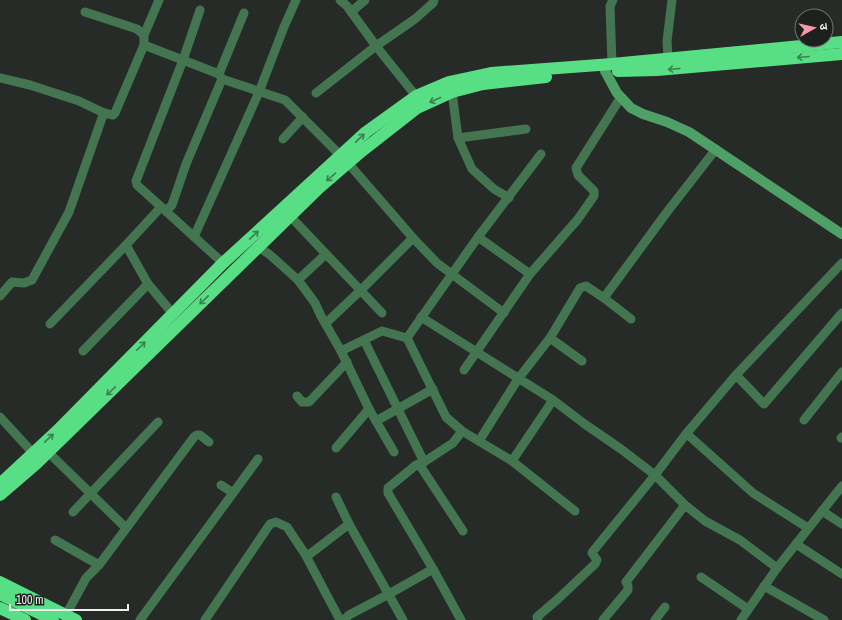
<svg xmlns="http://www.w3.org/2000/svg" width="842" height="620" font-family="'Archivo Narrow','Noto Sans Devanagari',sans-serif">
<rect width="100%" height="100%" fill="#262b27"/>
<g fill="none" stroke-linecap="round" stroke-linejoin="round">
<g stroke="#447551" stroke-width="9">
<path d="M159 0 144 35V45L219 74 222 79 285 100 348 163 413 238 437 263 504 313"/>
<path d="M340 0 347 6 376 46 416 96"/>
<path d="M200 10 183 60 136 181 137 185 223 263"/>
<path d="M85 12 137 29 144 35"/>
<path d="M351 12 365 0"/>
<path d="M668 58 667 41 672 0"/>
<path d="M612 64 610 6 613 0"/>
<path d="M219 74 244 13"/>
<path d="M0 78 30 85 79 101 104 113"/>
<path d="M452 92 458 138 472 169 494 189 509 198"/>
<path d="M316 93 376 46 415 19 433 3 434 0"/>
<path d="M458 138 526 129"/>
<path d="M283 139 303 117"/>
<path d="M166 211 172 205 186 164 222 79"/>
<path d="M290 216 382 313"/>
<path d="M194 237 259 92 284 27 296 0"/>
<path d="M478 237 530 274"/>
<path d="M126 245 148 284 173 314"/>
<path d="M258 247 269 254 298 280 315 303 321 316 341 351 369 409 394 452"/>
<path d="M298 280 326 254"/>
<path d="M0 296 12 282 24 283 32 280 69 212 103 115 104 113 113 115 115 113 144 45"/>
<path d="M604 298 631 319"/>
<path d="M421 317 553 400 586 425 621 449 655 475 685 505 705 521 740 540 777 568"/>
<path d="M326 323 361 290 413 238"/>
<path d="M50 324 126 245 161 207"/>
<path d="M407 338 446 417 462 431 512 461 575 511"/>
<path d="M550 338 582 361"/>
<path d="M364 340 424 462"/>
<path d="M83 351 148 284"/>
<path d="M341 351 382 331 407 338 478 237 541 154"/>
<path d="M464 370 530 274 578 219 594 196V191L578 175 576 168 621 97"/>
<path d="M736 375 764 404 842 313"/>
<path d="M297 396 302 402H309L347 362"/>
<path d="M0 417 33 453"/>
<path d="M804 420 842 372"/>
<path d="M376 421 433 389"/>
<path d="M687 434 753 493 808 528"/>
<path d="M841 438 842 437"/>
<path d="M479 441 518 379 550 338 580 288 586 286 604 298 606 295 667 212 716 149"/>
<path d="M336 448 369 409"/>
<path d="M48 452 126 528"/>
<path d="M512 461 553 400"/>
<path d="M419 464 463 531"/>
<path d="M221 485 233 493"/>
<path d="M822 511 842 524"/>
<path d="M73 512 158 422"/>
<path d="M349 524 403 620"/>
<path d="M55 540 99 565"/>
<path d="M796 544 842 574"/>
<path d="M305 554H310L349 524 336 497"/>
<path d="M433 569 461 620"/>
<path d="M701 577 748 609"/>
<path d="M764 586 824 620"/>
<path d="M66 615 86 578 99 565 194 437 197 435H200L209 442"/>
<path d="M140 620 258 459"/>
<path d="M205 620 270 524 276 522 287 527 305 554 340 620"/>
<path d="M344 620 349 615 389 594 433 569 388 493V488L416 465 424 462 453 443 462 431"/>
<path d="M538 620 537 617 559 598 595 564 597 560 592 553 594 550 655 475 686 434 736 375 842 263"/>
<path d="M603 620 628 590V586L626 582 685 505"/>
<path d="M655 620 665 607"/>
<path d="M741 620 777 568 842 486"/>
</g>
<path stroke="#4ea066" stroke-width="10" d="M605 71 617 93 631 108 643 114 667 122 689 132 842 234"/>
<g stroke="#58de84" stroke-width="12">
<path d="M618 71 657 70 842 54"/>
<path d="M0 484 57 431 223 263 366 132 416 96 449 82 491 73 612 64 842 42"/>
<path d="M0 495 36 464 319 188 362 151 417 108 452 92 483 84 546 77"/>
<path d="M0 582 76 620"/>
<path d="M0 594 53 620"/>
<path d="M0 608 25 620"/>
</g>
</g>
<defs><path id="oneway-shaft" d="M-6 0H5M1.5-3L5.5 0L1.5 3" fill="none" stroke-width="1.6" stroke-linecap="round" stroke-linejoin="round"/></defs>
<g stroke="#3a8051">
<use href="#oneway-shaft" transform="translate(803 57) rotate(175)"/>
<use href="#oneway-shaft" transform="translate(674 69) rotate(175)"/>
<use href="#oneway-shaft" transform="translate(435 100) rotate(156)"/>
<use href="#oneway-shaft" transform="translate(360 138) rotate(-43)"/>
<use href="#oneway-shaft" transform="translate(331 177) rotate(139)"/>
<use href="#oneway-shaft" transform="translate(254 235) rotate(-43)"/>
<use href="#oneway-shaft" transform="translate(204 300) rotate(136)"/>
<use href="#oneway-shaft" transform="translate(141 346) rotate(-45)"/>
<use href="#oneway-shaft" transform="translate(111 391) rotate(136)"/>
<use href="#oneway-shaft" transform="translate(49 438) rotate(-43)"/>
</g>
<g transform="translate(814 28) rotate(82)"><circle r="19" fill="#1d211e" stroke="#717572"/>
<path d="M0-3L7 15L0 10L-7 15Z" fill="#f49aa7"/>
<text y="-6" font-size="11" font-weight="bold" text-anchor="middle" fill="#eff2ef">उ</text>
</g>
<path d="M10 604v6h118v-6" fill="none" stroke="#eff2ef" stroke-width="2"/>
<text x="16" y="604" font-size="12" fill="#eff2ef" stroke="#1d211e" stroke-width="3" paint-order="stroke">100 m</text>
</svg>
